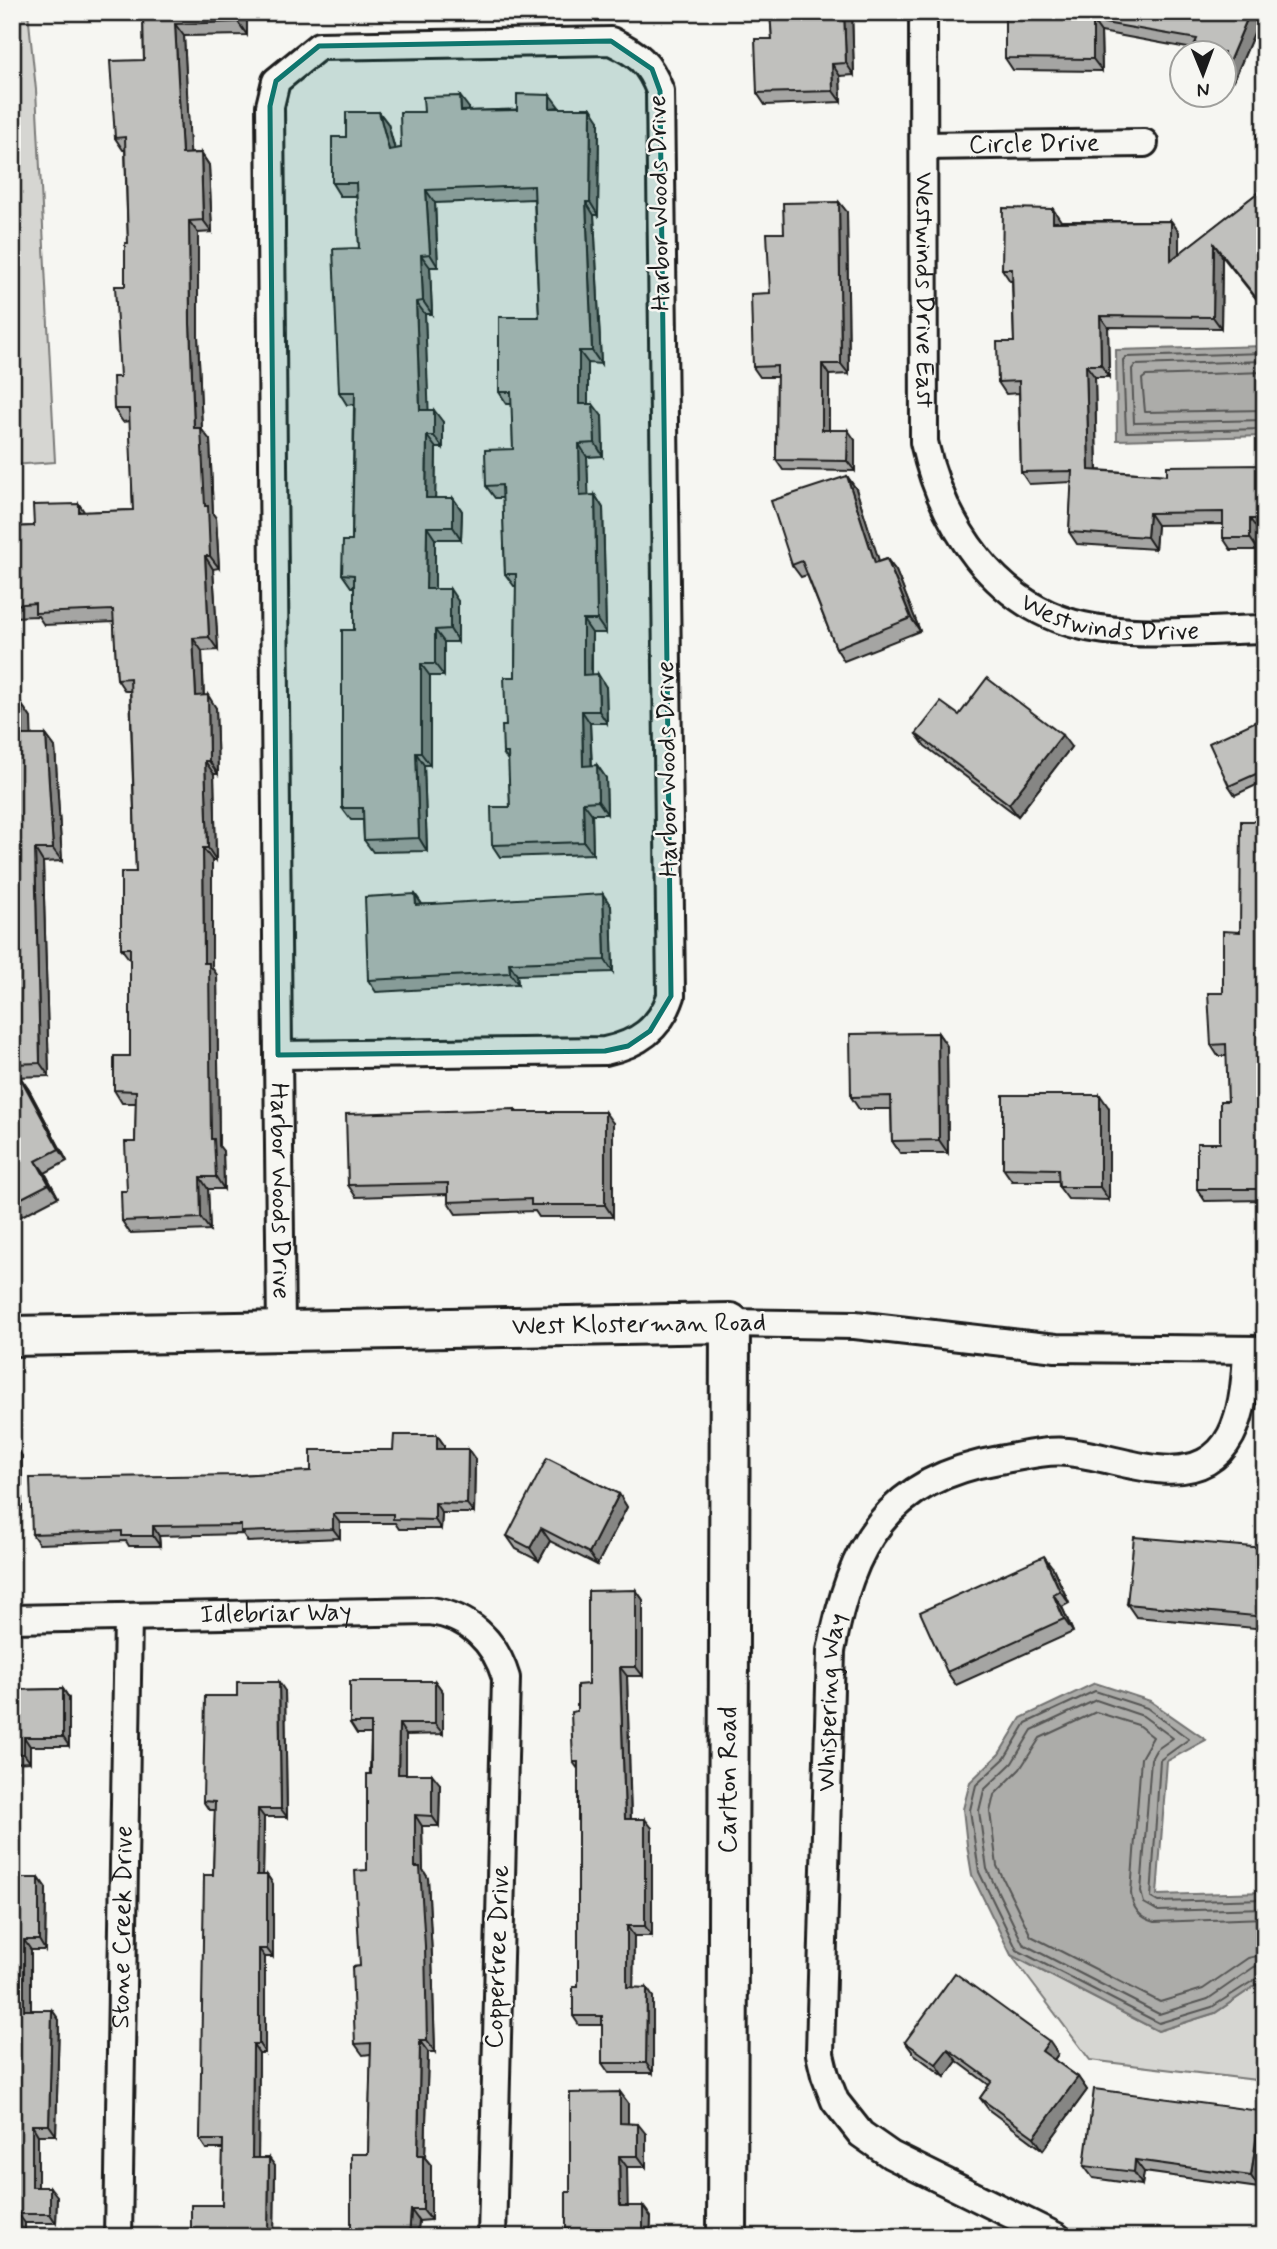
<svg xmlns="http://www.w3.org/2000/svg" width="1277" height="2249" font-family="Mynerve,sans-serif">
<rect width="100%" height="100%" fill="#f6f6f2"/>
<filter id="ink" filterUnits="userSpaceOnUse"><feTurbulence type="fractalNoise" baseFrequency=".0143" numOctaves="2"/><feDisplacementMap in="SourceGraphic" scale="14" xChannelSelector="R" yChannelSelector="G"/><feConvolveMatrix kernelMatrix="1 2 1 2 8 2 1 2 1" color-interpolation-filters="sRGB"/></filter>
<g filter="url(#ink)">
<g fill="#d6d6d2" stroke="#797977" stroke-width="2">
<path d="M12 12H28L36 90 55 462 12 465Z"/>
<path d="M1011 1955 1158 2031 1215 2013 1265 1979V2081L1090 2060Z"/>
</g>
<g fill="#acaca9" stroke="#727271" stroke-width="2">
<path d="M1265 346V436L1117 440 1116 350Z"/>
<path d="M1095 1683 1150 1701 1206 1740 1167 1761 1157 1895 1265 1892V1979L1215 2013 1158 2031 1011 1955 972 1875 967 1845 963 1809 970 1782 999 1754 1021 1718Z"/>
</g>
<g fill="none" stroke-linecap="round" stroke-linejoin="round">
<g stroke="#565654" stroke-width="2">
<path d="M1265 353 1126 357 1123 360 1126 432 1265 429"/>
<path d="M1265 361 1135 365 1132 369 1134 423 1265 420"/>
<path d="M1265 372 1146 376 1142 379 1145 412 1265 410"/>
<path d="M1265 1899 1158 1902 1151 1898 1160 1760 1189 1739 1147 1708 1095 1691 1026 1723 1005 1758 976 1785 970 1810 979 1872 1017 1950 1159 2023 1212 2007 1265 1973"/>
<path d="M1265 1908 1158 1911 1144 1903 1141 1892 1151 1759 1156 1750 1173 1738 1143 1716 1096 1700 1032 1730 1012 1763 984 1790 979 1811 987 1869 1023 1944 1159 2014 1208 1999 1254 1967 1265 1964"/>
<path d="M1265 1918 1155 1922C1140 1918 1132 1909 1131 1893L1141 1758 1153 1737 1138 1725 1096 1712 1040 1738 1020 1769 994 1795 990 1812 997 1866 1031 1936 1160 2002 1203 1989 1248 1958 1265 1954"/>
</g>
<defs>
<g id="street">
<path id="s1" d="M923 12 924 442C942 524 995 607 1083 626 1136 638 1209 630 1265 629"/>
<path d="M611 41C638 54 649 62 660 91L671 996C660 1029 638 1044 605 1051L278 1055 270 106 276 81 319 46Z"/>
<path id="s2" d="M924 146 1144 143"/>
<path id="s3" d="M278 1055 281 1330"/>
<path d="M730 1323 855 1325 1056 1348 1262 1350"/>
<path id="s4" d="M12 1619 430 1611C469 1616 495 1641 506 1678L492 2237"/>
<path id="s5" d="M118 2237 128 1617"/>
<path id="s6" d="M1057 2237 891 2155 861 2134 835 2101 825 2075 820 2054 821 2014 831 1651C851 1544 887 1479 999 1460 1022 1456 1045 1450 1068 1452 1098 1455 1127 1466 1157 1469 1236 1478 1245 1410 1247 1350"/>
</g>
<path id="secondary" d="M12 1336 730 1323 727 2237"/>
</defs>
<use href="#street" stroke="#1c1c1c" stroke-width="32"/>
<use href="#secondary" stroke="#1c1c1c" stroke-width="44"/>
<use href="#street" stroke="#f6f6f2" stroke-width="26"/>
<use href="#secondary" stroke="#f6f6f2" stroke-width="38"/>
</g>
<g fill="#a5a5a3" stroke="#1c1c1c" stroke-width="2">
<path d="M143 12H247V35L184 36 190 153H201L209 165 212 232 198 233V336L202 430 210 440 213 514 216 518 219 568 213 569 218 650 202 651 204 695 216 708 218 774H214L216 860H212V968L217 975 219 1146 223 1151 224 1189H208L210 1230 130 1233 122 1221 135 1142 136 1103H122L114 1090 130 1056V960L121 948 136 872 130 691H125L117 679 114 622 44 625 38 616 12 617V527L34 526 84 512 133 510 130 421 123 422 114 409 120 377 128 243 125 150H123L115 138 144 60Z"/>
<path d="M770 12H852L854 75 840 76 841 102 765 105 757 93 772 39Z"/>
<path d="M1005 12H1263L1234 80 1224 76V52L1193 49 1101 32 1102 71 1013 70 1005 58Z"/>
<path d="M469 108V111L559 108 599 120 598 215H594L601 364 588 363V404L602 416 603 456 587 457 588 496 595 495 603 508 606 633H592V674L606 687 607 723H590L592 766 597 765 606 778 607 814H592L593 854 500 857 492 845 510 807 509 762 503 753 506 726 515 677 516 586H514L505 574 503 498H495L486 486 513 449 512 404H507L499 392 539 317 534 199 435 203 438 267H430L432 314H425L428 410 443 422V448H436L435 498H453L462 511 461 539H435V589L458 601V642H444V676H430V765H424L427 851 373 852 364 840 363 820H351L342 808 354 630V587H351L342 574 352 541 354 404 347 405 339 392 359 248 357 196H340L332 183 346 137 379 112 388 124 395 149 401 148 424 112Z"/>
<path d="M1265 135V186L1257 174Z"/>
<path d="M1265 187V310L1222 256 1221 328 1108 327 1109 377H1095L1097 470 1167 475 1265 465V530H1258V550H1231L1223 538V524L1157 525 1155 549 1077 544 1069 532 1072 482 1029 484 1021 472 1019 393 1006 394 998 382 1014 342 1012 281H1010L1002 269 1061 221H1171L1179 232V254Z"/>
<path d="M839 202 847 212 849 374 829 375V430L855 440V471L783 470 776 460 777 377H760L753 367 784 233Z"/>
<path d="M847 476 856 489 879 562 887 559 896 571 920 631 844 661 836 648 807 575 801 577 792 565Z"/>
<path d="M22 705 31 718V735H46L55 747 62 861 43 862 49 1076 12 1077V706Z"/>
<path d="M959 715 1071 747 1018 816 925 746 916 734Z"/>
<path d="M1265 717V781L1235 795 1229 786Z"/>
<path d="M1265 821V1200L1205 1201 1197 1189 1220 1143 1228 1101 1227 1056H1218L1211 1045 1223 993 1240 932Z"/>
<path d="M415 894 422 904 611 906 613 972 517 975 518 984 376 992 368 980Z"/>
<path d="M938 1033 947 1046 948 1153H900L892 1141 891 1109H859L851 1097Z"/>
<path d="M20 1077 29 1090 67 1161 45 1173 58 1197 12 1221V1081Z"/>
<path d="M1109 1108V1200L1068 1199 1059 1187V1181H1012L1003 1168Z"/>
<path d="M515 1109 517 1112 613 1123V1217H539L535 1211 456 1214 448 1202V1194L356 1197 348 1185Z"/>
<path d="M437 1435 444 1445V1449L475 1459 474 1513H442L441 1529H399L395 1523H340V1538L248 1542 243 1534 159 1536 160 1546H129L126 1541 39 1544 32 1534 239 1475 311 1471 393 1450Z"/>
<path d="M12 1444 22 1456V1509H12Z"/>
<path d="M619 1494 627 1507 597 1565 550 1541 539 1561 516 1549 507 1536Z"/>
<path d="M1265 1548V1629L1136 1617 1127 1604Z"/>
<path d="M1053 1568 1069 1603 1062 1607 1073 1632 956 1685 947 1672Z"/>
<path d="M636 1590 643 1600V1676H627L631 1819 652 1828V1936H634L633 1988 653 1997V2073H609L602 2063V2025H579L573 2016 578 1987V1769L573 1762 577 1711 588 1684Z"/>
<path d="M435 1681 443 1692V1734L406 1735V1774L440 1784 439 1826H422L423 1870 428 1878 432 1956 435 2052H428L425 2158 431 2165V2220L419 2221 417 2237H355L351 2231 368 2154 371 2054 363 2055 355 2044 367 1870 371 1734H357L350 1723Z"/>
<path d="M63 1689 69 1698V1746H30V1762L12 1763V1690Z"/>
<path d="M285 1691 287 1817H264L263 1875H267L273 1884V1957H265V2053H259L258 2158H269L275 2166 274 2237H196L191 2230 222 2205 223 2149H206L200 2140 213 1875 215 1810H209L203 1801 237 1696Z"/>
<path d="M12 1878H39L46 1888 45 1950H31V2010H52L59 2020 56 2135H38V2187L57 2196 56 2223H25L12 2237Z"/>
<path d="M905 2042 1058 2054 1054 2060 1078 2077 1087 2090 1043 2150 989 2110 980 2098 989 2085 957 2061 945 2077 914 2054Z"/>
<path d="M620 2092 628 2103V2123L646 2134V2167H627V2206H643L651 2217 650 2237H572L566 2229 570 2192Z"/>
<path d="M1260 2111 1259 2188 1144 2172 1142 2185 1093 2178 1084 2166Z"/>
</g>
<g fill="#868684" stroke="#1c1c1c" stroke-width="2">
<path d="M238 12H247V35L238 22Z"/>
<path d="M844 12H852L854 75 846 63Z"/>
<path d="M1250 12H1263L1234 80 1226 69Z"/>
<path d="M1093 21 1101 32 1102 71 1093 59Z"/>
<path d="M175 24 184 36 191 166 182 154Z"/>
<path d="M832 64 840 76 841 102 833 91Z"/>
<path d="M550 95 559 107 550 108Z"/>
<path d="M460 96 469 108 470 124 461 111Z"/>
<path d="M591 108 599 120 598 215 590 202Z"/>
<path d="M379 112 388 124 398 162 389 150Z"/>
<path d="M201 153 209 165 212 232 203 220Z"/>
<path d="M426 190 435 203 438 267 430 254Z"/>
<path d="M586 202 594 215 601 364 592 351Z"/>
<path d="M839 202 847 212 849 374 841 364Z"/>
<path d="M1053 209 1061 221V233L1053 222Z"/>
<path d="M189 221 198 233V336L202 430 210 440 213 514 216 518 219 568 210 556 194 428 190 324Z"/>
<path d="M1171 221 1179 232V272L1171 260Z"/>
<path d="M1214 244 1222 256 1221 328 1213 317Z"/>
<path d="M421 255 430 267 432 314 423 301Z"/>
<path d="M416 302 425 314 429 422 420 410Z"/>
<path d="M1100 316 1108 327 1109 377 1101 365Z"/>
<path d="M579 351 588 363V416L579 404Z"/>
<path d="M822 364 829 375V440L822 430Z"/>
<path d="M1086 365 1095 377 1097 482 1089 470Z"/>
<path d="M593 404 602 416 603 456 595 443Z"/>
<path d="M434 410 443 422V448L434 436Z"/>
<path d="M848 430 855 440V471L847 461Z"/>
<path d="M427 436 436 448 435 510 426 498Z"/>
<path d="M579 444 587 457 589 508 580 496Z"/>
<path d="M847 476 856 489 884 576 875 563Z"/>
<path d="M595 495 603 508 606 633 597 620Z"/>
<path d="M453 498 462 511 461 539 453 527Z"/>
<path d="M79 504 87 516 79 512Z"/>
<path d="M1149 513 1157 525 1155 549 1147 537Z"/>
<path d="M1250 519 1258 530V550L1250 538Z"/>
<path d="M427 527 435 539V601L426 589Z"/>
<path d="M205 556 213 569 218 650 209 637Z"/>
<path d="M887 559 896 571 920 631 911 618Z"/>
<path d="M450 589 458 601V642L450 629Z"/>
<path d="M583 620 592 633 591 687 583 675Z"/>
<path d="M435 630 444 642V676L435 664Z"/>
<path d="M193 638 202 651 204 708 196 696Z"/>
<path d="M421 664 430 676V765L421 753Z"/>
<path d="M598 674 606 687 607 723 599 711Z"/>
<path d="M208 695 216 708 218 774 209 761Z"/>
<path d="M22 705 31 718 32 748 23 735Z"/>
<path d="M582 711 590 723 592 778 583 766Z"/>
<path d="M46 735 55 747 62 861 53 849Z"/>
<path d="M1062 735 1071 747 1018 816 1009 804Z"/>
<path d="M416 753 424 765 427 851 419 838Z"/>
<path d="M205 761 214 774 216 860 208 848Z"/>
<path d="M597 765 606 778 607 814 598 801Z"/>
<path d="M583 802 592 814 593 854 584 842Z"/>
<path d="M203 848 212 860V968L217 975 219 1146 223 1151 224 1189 216 1177 211 1139 204 963Z"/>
<path d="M35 849 43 862 49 1076 40 1063Z"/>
<path d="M415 894 423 906 416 905Z"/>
<path d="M603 894 611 906 613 972 605 960Z"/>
<path d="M509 963 517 975 518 984 510 973Z"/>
<path d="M938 1033 947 1046 948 1153 939 1140Z"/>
<path d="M20 1077 29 1090 67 1161 59 1149Z"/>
<path d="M1100 1095 1109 1108V1200L1100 1187Z"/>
<path d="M605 1112 613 1123V1217L605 1205Z"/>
<path d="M36 1161 45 1173 58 1197 49 1184Z"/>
<path d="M200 1177 208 1189 210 1230 201 1218Z"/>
<path d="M437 1435 444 1445V1459L437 1449Z"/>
<path d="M13 1444 22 1456V1509L13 1496Z"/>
<path d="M468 1449 475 1459 474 1513 467 1504Z"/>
<path d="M619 1494 627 1507 597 1565 589 1553Z"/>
<path d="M435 1503 442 1513 441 1529 435 1520Z"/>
<path d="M333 1514 340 1523V1538L333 1529Z"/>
<path d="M153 1526 159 1536 160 1546 153 1536Z"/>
<path d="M541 1528 550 1541 539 1561 530 1548Z"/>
<path d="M1044 1556 1053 1568 1069 1603 1060 1591Z"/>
<path d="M636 1590 643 1600V1676L636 1667Z"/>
<path d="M1053 1594 1062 1607 1073 1632 1064 1619Z"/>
<path d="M620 1667 627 1676 631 1828 625 1819Z"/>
<path d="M435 1681 443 1692V1734L435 1724Z"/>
<path d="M279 1682 285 1691 287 1817 281 1809Z"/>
<path d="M63 1689 69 1698V1746L63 1737Z"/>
<path d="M399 1724 406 1735V1784L398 1774Z"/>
<path d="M24 1737 30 1746V1762L24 1754Z"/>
<path d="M432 1774 440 1784 439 1826 432 1816Z"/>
<path d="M258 1809 264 1817 263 1884 257 1875Z"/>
<path d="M415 1815 422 1826 423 1870 428 1878 432 1956 435 2052 427 2041 415 1867Z"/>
<path d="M645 1819 652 1828V1936L645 1926Z"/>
<path d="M267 1875 273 1884V1957L267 1949Z"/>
<path d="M39 1878 46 1888 45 1950 39 1940Z"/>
<path d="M627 1926 634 1936 633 1997 627 1987Z"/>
<path d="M24 1940 31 1950V2019L24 2010Z"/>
<path d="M259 1949 265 1957V2053L259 2044Z"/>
<path d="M647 1988 653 1997V2073L646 2063Z"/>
<path d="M52 2010 59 2020 56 2135 49 2125Z"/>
<path d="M420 2041 428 2052 425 2158 431 2165V2220L423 2210 418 2155Z"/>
<path d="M1049 2041 1058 2054 1051 2064 1042 2051Z"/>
<path d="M253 2044 259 2053 258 2166 252 2158Z"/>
<path d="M948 2049 957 2061 945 2077 936 2064Z"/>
<path d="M1078 2077 1087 2090 1043 2150 1034 2137Z"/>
<path d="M620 2092 628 2103V2134L620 2123Z"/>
<path d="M1260 2111 1265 2118V2151L1259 2188 1251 2176Z"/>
<path d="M638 2124 646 2134V2167L638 2156Z"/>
<path d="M32 2125 38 2135V2196L32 2187Z"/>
<path d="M619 2156 627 2167 628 2217 620 2206Z"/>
<path d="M269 2158 275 2166 274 2237H272L268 2230Z"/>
<path d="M1135 2160 1144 2172 1142 2185 1134 2172Z"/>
<path d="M50 2187 57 2196 56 2223 50 2214Z"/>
<path d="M643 2206 651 2217 650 2237H643Z"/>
<path d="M411 2210 419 2221 417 2237H409Z"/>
<path d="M18 2214 25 2223V2237H18Z"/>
</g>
<g fill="#c0c0bd" stroke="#1c1c1c" stroke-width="2">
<path d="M143 12H238V22L175 24 182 154 201 153 203 220 189 221 190 324 194 428H201L205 506H208L210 556H205L209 637 193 638 196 696 208 695 209 761H205L208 848H203L204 963H209L211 1139H214L216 1177H200L201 1218 122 1221 121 1191H127L125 1142H135L136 1091 114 1090V1056H130V948H121V872H136L130 678 117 679 113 610 35 613V603L12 605V527L34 526 33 505 79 504V512L133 510 129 409H114L113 377H120L115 286H125V243H128L125 137 115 138 110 61 144 60Z"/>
<path d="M770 12H844L846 63 832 64 833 91 757 93 755 39H772Z"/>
<path d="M1005 12H1250L1226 69 1224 68V52H1191L1197 39 1093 21V59L1005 58Z"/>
<path d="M517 94 550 95V108H591L590 202H586L592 351H579V404H593L595 443 579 444 580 496 595 495 597 620H583V675L598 674 599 711H582L583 766 597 765 598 801 583 802 584 842 492 845 491 807H510L508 753H503L502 726H506L504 677H515L516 574H505L502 485 486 486 485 450 513 449 511 392H499V317H539L534 186 426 190 430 254 421 255 423 301 416 302 420 410H434V436H427L426 498H453V527H427L426 589H450V629L435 630V664H421V753H416L419 838 364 840 363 808H342V630H354V575L342 574 343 541H352L355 392H339L333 249 359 248 356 183H332V137H346V112H379L389 150 401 148 400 112H424L423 97 460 96 461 111 517 110Z"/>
<rect x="1257" y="135" width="8" height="39"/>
<path d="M1265 187V295L1258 300 1214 244 1213 317 1100 316 1101 365H1086L1089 470 1167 475V466L1265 465V519H1250V538H1223V512L1149 513 1147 537 1069 532 1072 471 1021 472 1019 381 998 382 997 342H1014L1012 269H1002L1003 208 1053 209V222L1171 221V260Z"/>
<path d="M839 202 841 364H822V430H848L847 461 776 460 777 366 753 367 751 294 770 293 767 233H784L783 203Z"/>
<path d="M847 476 875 563 887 559 911 618 836 648 802 561 792 565 771 501Z"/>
<path d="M987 678 1062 735 1009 804 916 734 941 702 959 715Z"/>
<path d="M22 705 23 735H46L53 849H35L40 1063 12 1064V706Z"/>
<path d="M1265 717V770L1229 786 1209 743Z"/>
<path d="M1241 821H1265V1189H1197V1143H1220V1101H1228L1226 1044 1211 1045 1208 993H1223V931L1240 932Z"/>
<path d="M415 894 416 905 603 894 605 960 509 963 510 973 368 980 365 897Z"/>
<path d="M938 1033 939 1140 892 1141 891 1096 851 1097 850 1034Z"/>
<path d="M20 1077 59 1149 36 1161 49 1184 12 1203V1081Z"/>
<path d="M1003 1095H1100V1187H1059L1058 1169 1003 1168Z"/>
<path d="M515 1109V1112H605V1205H531V1199L448 1202V1183L348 1185 346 1114Z"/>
<path d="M394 1435H437V1449H468L467 1504 435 1503V1520L393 1519V1514H333V1529L241 1532V1525L153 1526V1536H122V1531L32 1534 30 1478 239 1475 311 1471V1450H393Z"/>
<path d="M12 1444 13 1496H12Z"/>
<path d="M547 1458 619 1494 589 1553 541 1528 530 1548 507 1536Z"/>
<path d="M1134 1537 1265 1548V1617L1127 1604Z"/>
<path d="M1044 1556 1060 1591 1053 1594 1064 1619 947 1672 920 1612Z"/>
<path d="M636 1590V1667H620L625 1819H645V1926H627V1987L647 1988 646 2063H602V2016H573V1987H578V1762H573L571 1712 577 1711V1685L588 1684V1591Z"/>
<path d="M350 1681H435V1724H399L398 1774H432V1816L415 1815V1867H420L425 1946 427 2041H420L418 2155H423V2210H411L409 2237H360L359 2231H351V2154H368L371 2043 355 2044 352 1967 360 1966 355 1871 367 1870V1774H371V1723H350Z"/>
<path d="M237 1682H279L281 1809H258L257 1875H267V1949H259V2044H253L252 2158H269L268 2230H259V2237H197V2230H191V2205H222L223 2140H200L204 1875H213L215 1802 203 1801 205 1696H237Z"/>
<path d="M63 1689V1737H24V1754H12V1690Z"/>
<path d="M12 1878H39V1940H24V2010H52L49 2125H32V2187H50V2214H18V2237H12Z"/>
<path d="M955 1973 1049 2041 1042 2051 1078 2077 1034 2137 980 2098 992 2081 948 2049 936 2064 905 2042Z"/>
<path d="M1094 2089 1260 2111 1251 2176 1135 2160 1134 2172 1084 2166Z"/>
<path d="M620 2092V2123L638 2124V2156H619L620 2206H643V2237H595V2229H566V2192H570V2093Z"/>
</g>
</g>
<path fill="#0f766e" fill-opacity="0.2" stroke="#0f766e" stroke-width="5" stroke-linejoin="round" d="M611 41 652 69 660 91 671 996 650 1031 628 1046 605 1051 278 1055 270 106 276 81 319 46Z"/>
<g text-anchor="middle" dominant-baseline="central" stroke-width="5" stroke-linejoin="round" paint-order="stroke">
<g font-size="26" fill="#1c1c1c" stroke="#f6f6f2">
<text stroke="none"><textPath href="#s2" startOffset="110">Circle Drive</textPath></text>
<text transform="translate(660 203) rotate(-91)">Harbor Woods Drive</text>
<text stroke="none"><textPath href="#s1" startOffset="278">Westwinds Drive East</textPath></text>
<text stroke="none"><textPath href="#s1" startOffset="712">Westwinds Drive</textPath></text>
<text transform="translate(668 769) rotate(-91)">Harbor Woods Drive</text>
<text stroke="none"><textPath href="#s3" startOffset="136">Harbor Woods Drive</textPath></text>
<text transform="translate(639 1325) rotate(-1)">West Klosterman Road</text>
<text stroke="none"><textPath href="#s4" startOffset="264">Idlebriar Way</textPath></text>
<text stroke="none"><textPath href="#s6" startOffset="665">Whispering Way</textPath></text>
<text transform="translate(729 1780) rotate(-90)">Carlton Road</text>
<text stroke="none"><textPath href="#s5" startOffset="310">Stone Creek Drive</textPath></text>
<text transform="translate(498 1957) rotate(-88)">Coppertree Drive</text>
</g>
</g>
<rect width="1277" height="2249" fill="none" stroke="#f6f6f2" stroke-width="42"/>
<rect x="21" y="21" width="1235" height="2207" fill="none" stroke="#1c1c1c" stroke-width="2.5" filter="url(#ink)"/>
<g transform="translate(1203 74) rotate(179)"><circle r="33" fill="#f6f6f2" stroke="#9f9f9c" stroke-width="2"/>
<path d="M0-5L12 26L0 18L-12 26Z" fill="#1c1c1c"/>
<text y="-10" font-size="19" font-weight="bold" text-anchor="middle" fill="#1c1c1c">N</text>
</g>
</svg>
